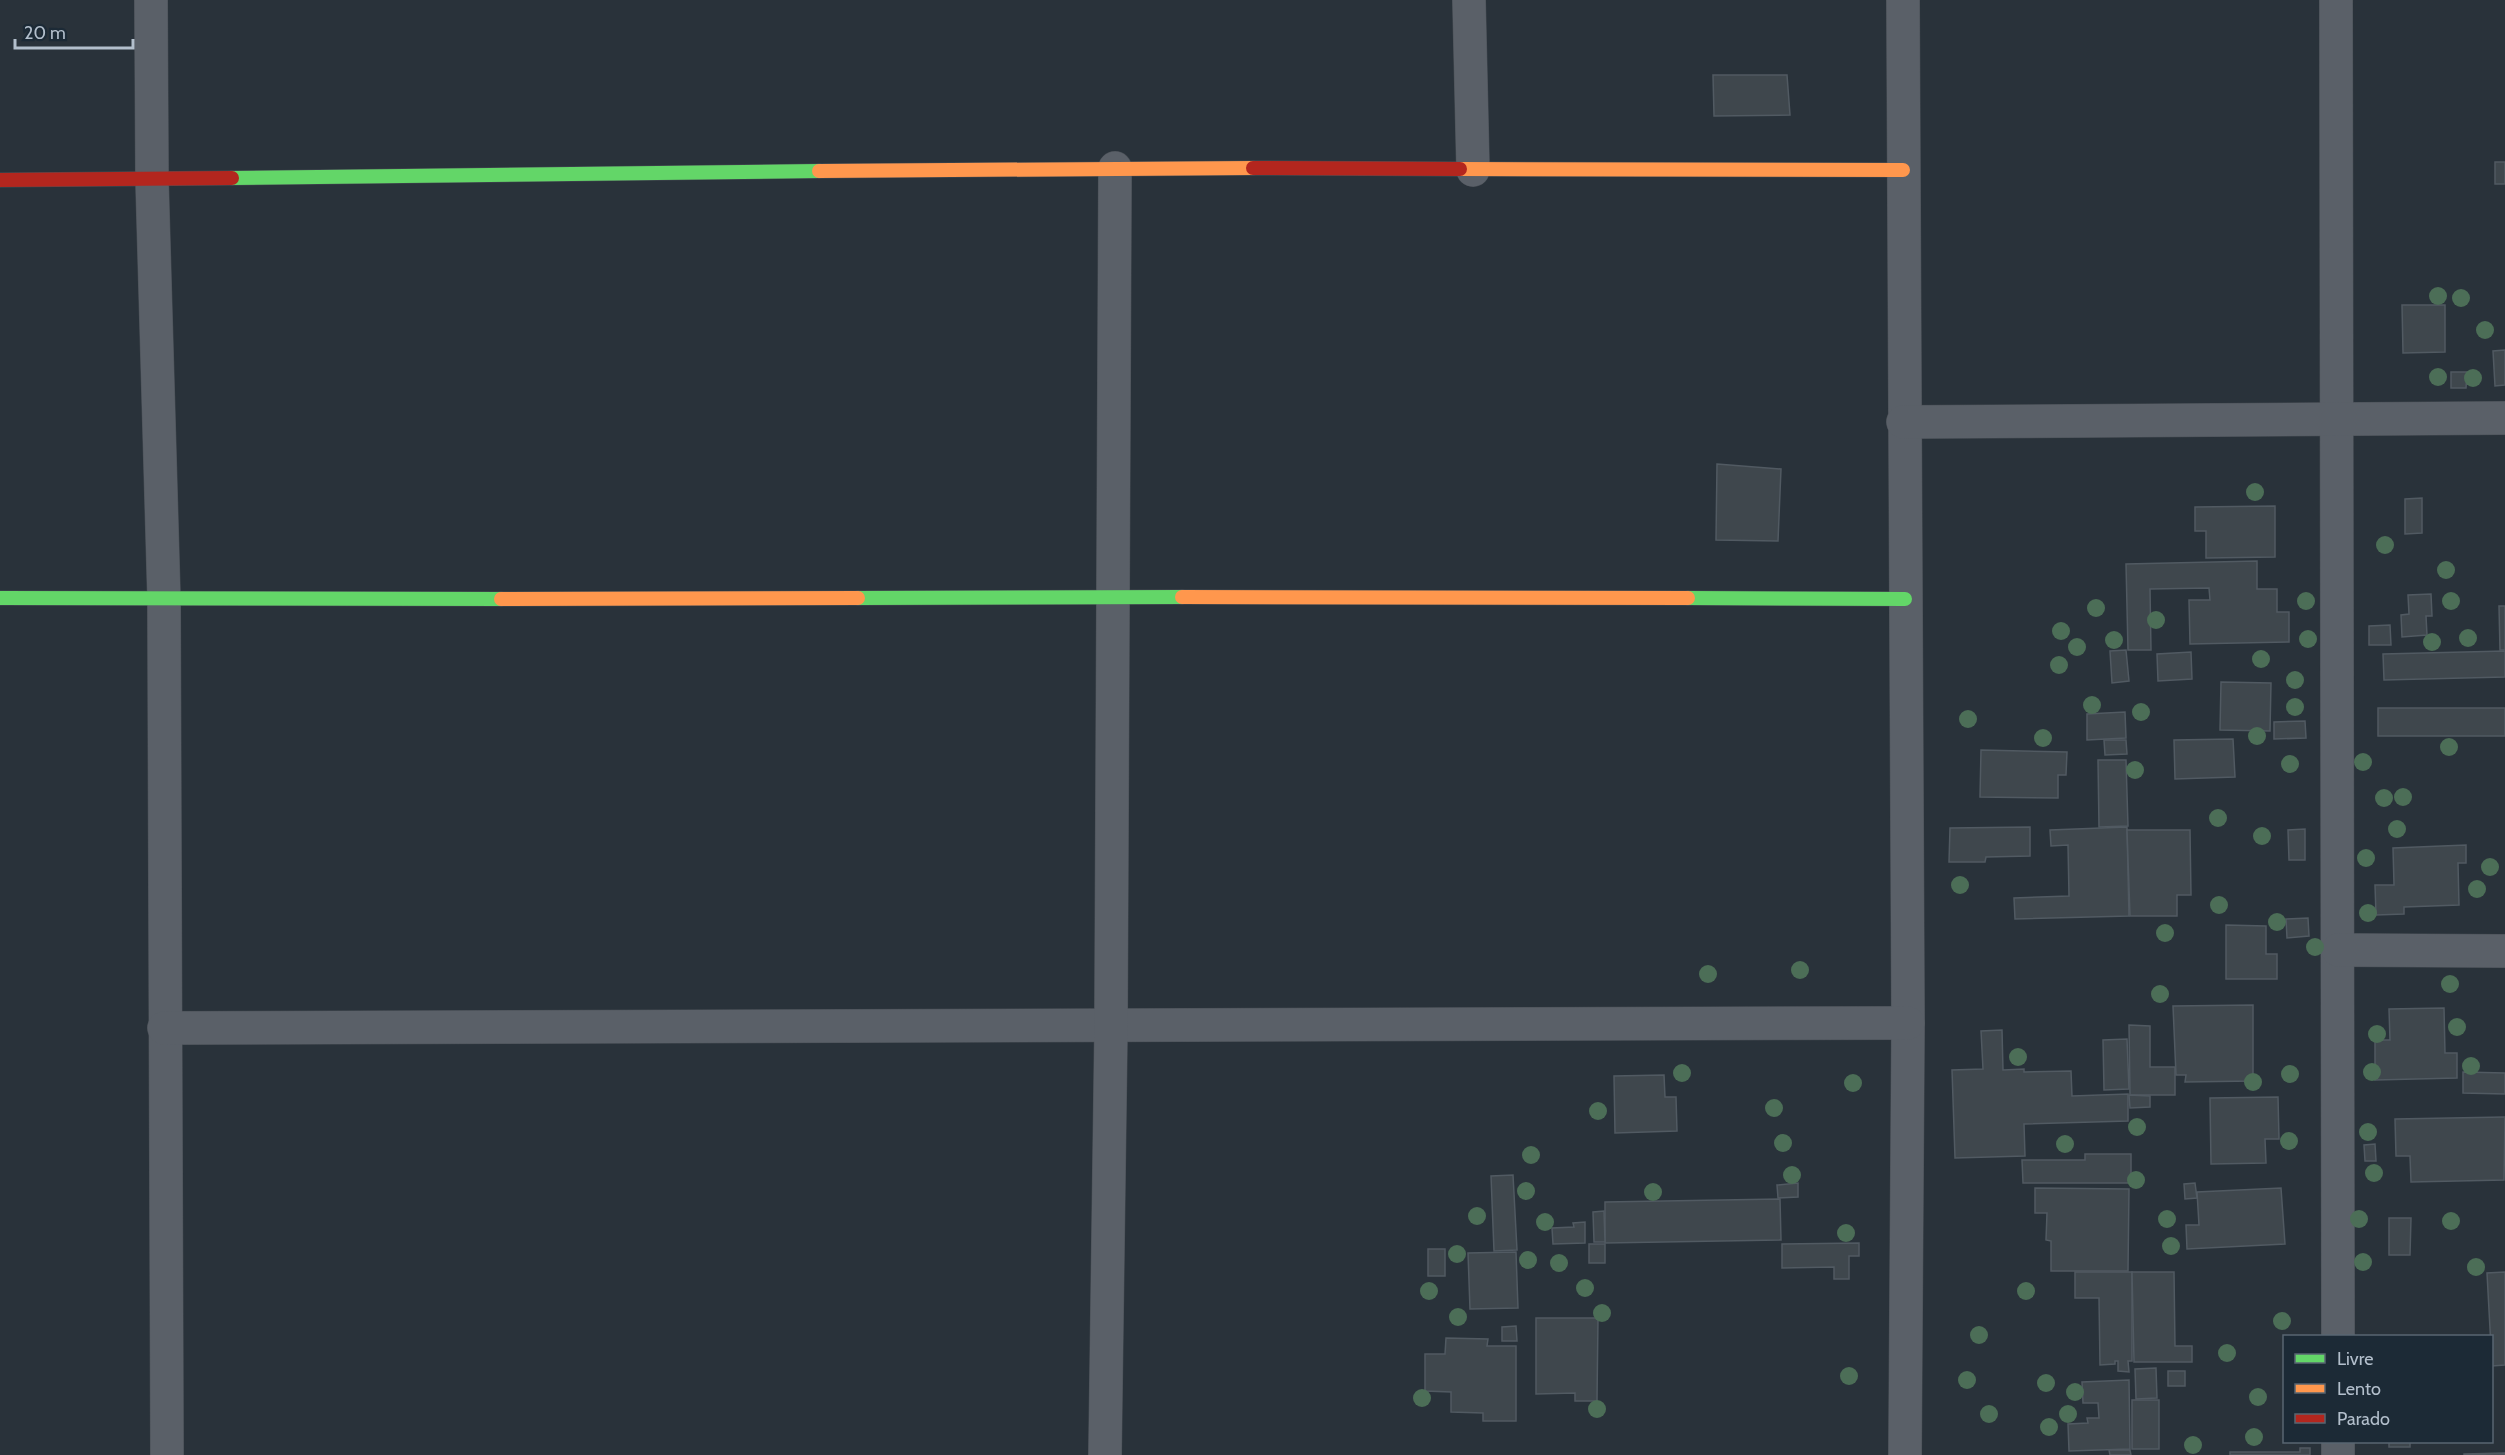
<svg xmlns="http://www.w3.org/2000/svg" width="2505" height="1455" font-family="Cabin,sans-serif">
<rect width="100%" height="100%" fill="#29323a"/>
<g fill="#3f474d" stroke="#515a62" stroke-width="1.5">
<path d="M1713 75H1787L1790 115 1714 116Z"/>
<rect x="2495" y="162" width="10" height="22"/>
<path d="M2402 305H2445V352L2403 353Z"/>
<path d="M2505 350V385L2495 386 2493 351Z"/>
<path d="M2451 372H2467L2466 388H2451Z"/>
<path d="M1717 464 1781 469 1778 541 1716 540Z"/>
<path d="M2422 498V533L2405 534V499Z"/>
<path d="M2275 506V557L2206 558V531H2195V507Z"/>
<path d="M2257 561V589H2277V612H2289V642L2190 644 2189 600H2210L2209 588 2150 589 2151 650H2128L2126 564Z"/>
<path d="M2431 594 2432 616H2426L2427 635 2402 637 2401 615 2409 614 2408 595Z"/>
<path d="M2499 606H2505V650H2500Z"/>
<path d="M2390 625 2391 645H2369V626Z"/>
<path d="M2126 650 2129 681 2112 683 2110 651Z"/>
<path d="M2505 651V677L2384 680 2383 654Z"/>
<path d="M2191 652 2192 679 2158 681 2157 654Z"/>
<path d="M2221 682 2271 683 2270 731 2220 730Z"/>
<rect x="2378" y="708" width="127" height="28"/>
<path d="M2125 712 2126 738 2087 740V714Z"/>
<path d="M2305 721 2306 738 2274 739V722Z"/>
<path d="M2233 739 2235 777 2175 779 2174 740Z"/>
<path d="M2104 740H2126L2127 754 2105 755Z"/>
<path d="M1981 750 2067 752 2066 775H2058V798L1980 797Z"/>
<path d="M2098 760H2126L2128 826 2099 827Z"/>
<path d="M2030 827V856L1986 857 1985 862H1949L1950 828Z"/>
<path d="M2127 827 2129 916 2015 919 2014 898 2069 896 2068 845 2051 846 2050 830Z"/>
<path d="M2305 829V860H2289L2288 830Z"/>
<path d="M2127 830H2190L2191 895H2177V916H2130Z"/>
<path d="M2466 845V863H2458L2459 905 2404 907V914L2376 915 2375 885H2394L2393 848Z"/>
<path d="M2308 918 2309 936 2287 938 2286 919Z"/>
<path d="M2226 925 2266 926V954H2277V979H2226Z"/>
<path d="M2253 1005V1081L2185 1082 2186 1075H2176L2173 1006Z"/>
<path d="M2444 1008 2445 1053H2457V1078L2375 1080V1040H2390L2389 1009Z"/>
<path d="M2129 1025 2150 1026V1067H2175V1095H2130Z"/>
<path d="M2002 1030 2003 1070 2024 1069V1072L2071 1071 2072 1096 2128 1094V1121L2024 1124 2025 1156 1955 1158 1952 1070 1983 1069 1981 1031Z"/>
<path d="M2127 1039 2129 1089 2104 1090 2103 1040Z"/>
<path d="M2463 1072 2505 1073V1094L2463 1093Z"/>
<path d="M1664 1075 1665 1097H1676L1677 1131 1615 1133 1614 1076Z"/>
<path d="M2129 1095 2150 1096V1107L2130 1108Z"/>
<path d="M2278 1097 2279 1139H2265L2266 1163 2211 1164 2210 1098Z"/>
<path d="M2505 1117 2504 1180 2411 1182 2410 1156H2396L2395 1119Z"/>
<path d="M2375 1144 2376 1161H2365L2364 1145Z"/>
<path d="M2085 1154H2131V1183H2023L2022 1160H2085Z"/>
<path d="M1513 1175 1517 1250 1494 1251 1491 1176Z"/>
<path d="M1798 1183V1197L1778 1198 1777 1185Z"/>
<path d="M2195 1183 2197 1198 2185 1199 2184 1184Z"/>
<path d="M2035 1188 2129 1189 2128 1271H2051V1241L2046 1240 2047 1213H2035Z"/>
<path d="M2281 1188 2285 1244 2187 1249 2186 1225H2199L2197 1192Z"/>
<path d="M1780 1199 1781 1240 1605 1243V1202Z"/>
<path d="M1604 1211 1605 1242H1594L1593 1212Z"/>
<path d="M2389 1218H2411L2410 1255H2389Z"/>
<path d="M1585 1222V1243L1553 1244 1552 1228 1574 1227 1573 1223Z"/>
<path d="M1859 1243V1256H1849V1279H1834V1267L1782 1268V1244Z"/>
<rect x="1589" y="1244" width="16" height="19"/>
<rect x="1428" y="1249" width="17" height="27"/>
<path d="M1516 1252 1518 1308 1470 1309 1468 1253Z"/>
<path d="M2075 1272H2132V1361H2128L2129 1372 2118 1371V1361H2115V1364L2100 1365 2099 1298H2075Z"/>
<path d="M2132 1272H2174L2175 1346H2192V1362H2134Z"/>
<path d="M2505 1272V1365L2492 1366 2487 1273Z"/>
<path d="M1536 1318H1598L1597 1401H1575V1393L1536 1394Z"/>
<path d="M1516 1326 1517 1341H1502V1327Z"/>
<path d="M1446 1338 1488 1339 1487 1346H1516V1421H1483V1413L1451 1412V1392L1425 1391V1354H1445Z"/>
<path d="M2156 1368 2157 1398 2136 1399 2135 1369Z"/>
<rect x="2168" y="1371" width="17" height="15"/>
<path d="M2129 1380 2130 1449 2069 1451 2068 1424 2088 1423 2087 1418H2099L2098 1403H2083L2082 1382Z"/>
<rect x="2132" y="1400" width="27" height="49"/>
<rect x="2389" y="1442" width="21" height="5"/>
<path d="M2300 1448H2310V1455H2230V1452H2300Z"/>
<path d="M2109 1450H2130L2131 1455H2110Z"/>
<path d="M2505 1453V1455H2464V1454Z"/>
</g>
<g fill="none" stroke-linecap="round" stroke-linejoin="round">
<defs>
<g id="street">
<path d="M151 0 152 180 164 600 167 1455"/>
<path d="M1469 0 1473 170"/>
<path d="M1903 0 1908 1023 1905 1455"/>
<path d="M2336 0 2338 1336"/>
<path d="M1903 422 2505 418"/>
<path d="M2338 950 2505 951"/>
<path d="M164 1028 1908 1023"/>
<path d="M1105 1455 1111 1027 1115 168"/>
<path d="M2338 1455V1442"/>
</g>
<g id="fast">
<path d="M232 178 819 171"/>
<path d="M0 598 501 599"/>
<path d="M858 598 1182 597"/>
<path d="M1688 598 1905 599"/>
</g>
<g id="slow">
<path d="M1460 169 1903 170"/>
<path d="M819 171 1253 168"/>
<path d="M1182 597 1688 598"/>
<path d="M501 599 858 598"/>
</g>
<g id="jam">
<path d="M1253 168 1460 169"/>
<path d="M0 180 232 178"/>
</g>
</defs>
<use href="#street" stroke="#484e55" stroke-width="34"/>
<use href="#fast" stroke="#484e55" stroke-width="15"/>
<use href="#slow" stroke="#484e55" stroke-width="15"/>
<use href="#jam" stroke="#484e55" stroke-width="15"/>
<use href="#street" stroke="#5a6068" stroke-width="33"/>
<use href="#fast" stroke="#63d668" stroke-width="14"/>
<use href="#slow" stroke="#ff974d" stroke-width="14"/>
<use href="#jam" stroke="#b3261e" stroke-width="14"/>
</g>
<g fill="#4c6e57">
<circle cx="2438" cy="296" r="9"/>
<circle cx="2461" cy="298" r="9"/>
<circle cx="2485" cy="330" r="9"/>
<circle cx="2438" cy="377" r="9"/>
<circle cx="2473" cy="378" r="9"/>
<circle cx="2255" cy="492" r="9"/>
<circle cx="2385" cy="545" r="9"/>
<circle cx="2446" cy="570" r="9"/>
<circle cx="2306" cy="601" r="9"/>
<circle cx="2451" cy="601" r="9"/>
<circle cx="2096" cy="608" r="9"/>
<circle cx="2156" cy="620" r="9"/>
<circle cx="2061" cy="631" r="9"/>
<circle cx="2468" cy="638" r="9"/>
<circle cx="2308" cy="639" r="9"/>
<circle cx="2114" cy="640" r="9"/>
<circle cx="2432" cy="642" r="9"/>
<circle cx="2077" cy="647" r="9"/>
<circle cx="2261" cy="659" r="9"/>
<circle cx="2059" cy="665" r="9"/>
<circle cx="2295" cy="680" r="9"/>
<circle cx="2092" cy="705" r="9"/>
<circle cx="2295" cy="707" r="9"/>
<circle cx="2141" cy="712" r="9"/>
<circle cx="1968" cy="719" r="9"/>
<circle cx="2257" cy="736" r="9"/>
<circle cx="2043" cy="738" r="9"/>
<circle cx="2449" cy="747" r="9"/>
<circle cx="2363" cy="762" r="9"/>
<circle cx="2290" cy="764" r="9"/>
<circle cx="2135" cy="770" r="9"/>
<circle cx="2403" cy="797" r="9"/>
<circle cx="2384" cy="798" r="9"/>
<circle cx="2218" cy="818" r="9"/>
<circle cx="2397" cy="829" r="9"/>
<circle cx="2262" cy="836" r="9"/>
<circle cx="2366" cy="858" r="9"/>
<circle cx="2490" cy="867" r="9"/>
<circle cx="1960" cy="885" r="9"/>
<circle cx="2477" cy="889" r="9"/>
<circle cx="2219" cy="905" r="9"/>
<circle cx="2368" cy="913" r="9"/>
<circle cx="2277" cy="922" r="9"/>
<circle cx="2165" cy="933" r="9"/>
<circle cx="2315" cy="947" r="9"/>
<circle cx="1800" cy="970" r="9"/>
<circle cx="1708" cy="974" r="9"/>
<circle cx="2450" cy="984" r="9"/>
<circle cx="2160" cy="994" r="9"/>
<circle cx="2457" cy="1027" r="9"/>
<circle cx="2377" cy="1034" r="9"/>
<circle cx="2018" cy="1057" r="9"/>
<circle cx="2471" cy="1066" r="9"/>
<circle cx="2372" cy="1072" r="9"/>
<circle cx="1682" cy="1073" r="9"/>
<circle cx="2290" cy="1074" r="9"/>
<circle cx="2253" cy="1082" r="9"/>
<circle cx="1853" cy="1083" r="9"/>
<circle cx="1774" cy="1108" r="9"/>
<circle cx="1598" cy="1111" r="9"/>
<circle cx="2137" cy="1127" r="9"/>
<circle cx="2368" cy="1132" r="9"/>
<circle cx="2289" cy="1141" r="9"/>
<circle cx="1783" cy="1143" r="9"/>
<circle cx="2065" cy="1144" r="9"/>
<circle cx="1531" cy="1155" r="9"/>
<circle cx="2374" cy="1173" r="9"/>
<circle cx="1792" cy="1175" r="9"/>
<circle cx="2136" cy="1180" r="9"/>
<circle cx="1526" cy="1191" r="9"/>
<circle cx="1653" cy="1192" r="9"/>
<circle cx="1477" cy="1216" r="9"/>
<circle cx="2167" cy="1219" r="9"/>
<circle cx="2359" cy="1219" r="9"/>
<circle cx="2451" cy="1221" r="9"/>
<circle cx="1545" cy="1222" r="9"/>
<circle cx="1846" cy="1233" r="9"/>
<circle cx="2171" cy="1246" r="9"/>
<circle cx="1457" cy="1254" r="9"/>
<circle cx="1528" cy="1260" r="9"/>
<circle cx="2363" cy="1262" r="9"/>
<circle cx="1559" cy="1263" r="9"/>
<circle cx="2476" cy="1267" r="9"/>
<circle cx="1585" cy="1288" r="9"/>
<circle cx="1429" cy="1291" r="9"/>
<circle cx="2026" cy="1291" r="9"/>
<circle cx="1602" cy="1313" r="9"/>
<circle cx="1458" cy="1317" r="9"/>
<circle cx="2282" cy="1321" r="9"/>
<circle cx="1979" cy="1335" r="9"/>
<circle cx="2227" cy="1353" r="9"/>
<circle cx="1849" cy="1376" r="9"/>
<circle cx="1967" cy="1380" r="9"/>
<circle cx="2046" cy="1383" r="9"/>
<circle cx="2075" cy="1392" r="9"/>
<circle cx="2258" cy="1397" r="9"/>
<circle cx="1422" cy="1398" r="9"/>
<circle cx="1597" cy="1409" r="9"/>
<circle cx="1989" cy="1414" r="9"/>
<circle cx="2068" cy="1414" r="9"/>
<circle cx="2049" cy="1427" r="9"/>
<circle cx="2254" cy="1437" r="9"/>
<circle cx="2193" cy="1445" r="9"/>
</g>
<rect x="2283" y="1335" width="210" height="108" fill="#1c2a36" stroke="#586672" stroke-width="1.5"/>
<rect x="2295" y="1354" width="30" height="9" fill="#63d668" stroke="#586672" stroke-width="1.5"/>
<text x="2337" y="1365" font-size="18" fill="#b3bfcc">Livre</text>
<rect x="2295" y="1384" width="30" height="9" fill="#ff974d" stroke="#586672" stroke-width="1.5"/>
<text x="2337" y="1395" font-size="18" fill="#b3bfcc">Lento</text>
<rect x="2295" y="1414" width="30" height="9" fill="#b3261e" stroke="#586672" stroke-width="1.5"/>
<text x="2337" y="1425" font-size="18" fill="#b3bfcc">Parado</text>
<path d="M15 39v9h118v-9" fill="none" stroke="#b3bfcc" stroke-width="3"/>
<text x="24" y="39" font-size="18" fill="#b3bfcc" stroke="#1c2a36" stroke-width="4.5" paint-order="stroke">20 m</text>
</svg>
